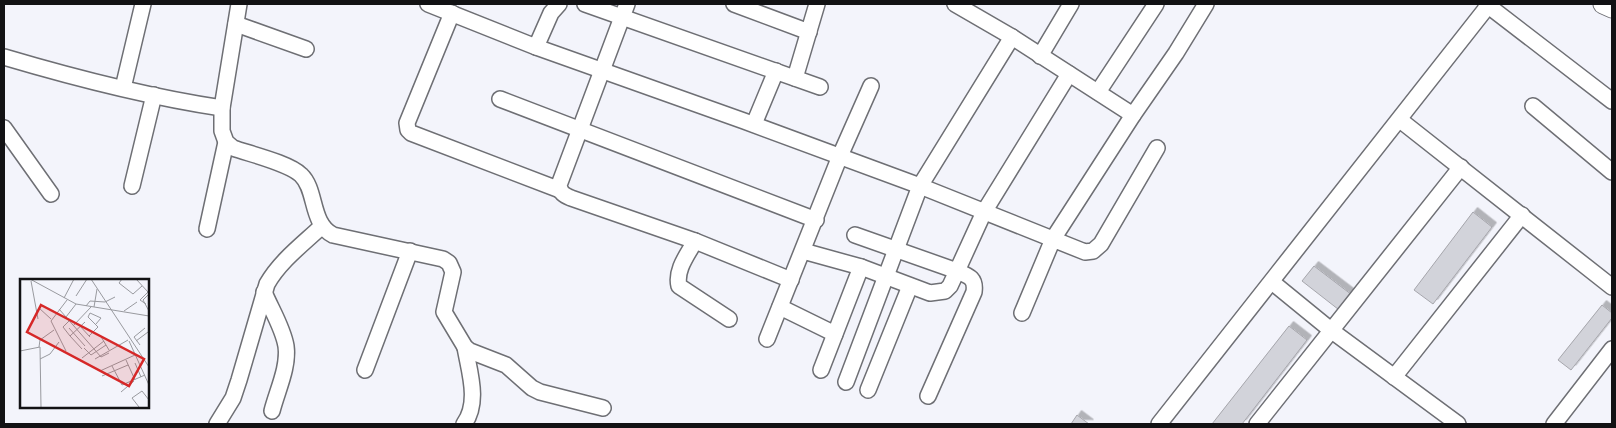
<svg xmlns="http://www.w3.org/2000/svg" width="1616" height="428" font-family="Helvetica,sans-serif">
<defs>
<filter id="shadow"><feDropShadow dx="4.5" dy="-4.5" stdDeviation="0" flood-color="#0004"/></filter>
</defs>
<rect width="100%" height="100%" fill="#f3f4fb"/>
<g fill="#d2d3da" stroke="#a6a6ac" filter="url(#shadow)">
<path d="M1473 212 1492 227 1433 304 1414 290Z"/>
<path d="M1314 266 1356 298 1343 313 1302 281Z"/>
<path d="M1602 305 1612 313V318L1571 370 1558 360Z"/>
<path d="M1289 326 1307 340 1242 424H1212Z"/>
<path d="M1077 415 1089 424H1071Z"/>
</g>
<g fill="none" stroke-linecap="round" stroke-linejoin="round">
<defs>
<g id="minor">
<path d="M239 4 222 108V131L226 142 233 148C250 154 289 163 301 175 317 190 310 223 333 235L443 259 449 263 453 272 444 312 465 347 470 351 506 365 532 388 540 392 603 408"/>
<path d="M428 4 536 47 744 121 920 186 1085 252 1093 251 1101 244 1157 148"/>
<path d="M585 4 820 87"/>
<path d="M627 4 559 185C560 193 564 195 571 198L695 241 791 280"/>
<path d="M734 4 809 32"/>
<path d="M955 4 1012 37 1133 115"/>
<path d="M1486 4 1612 101"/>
<path d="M452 13 407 123 408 130 411 133 560 190"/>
<path d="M236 24 306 49"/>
<path d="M536 47 551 13 559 4"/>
<path d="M1040 56 1071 4"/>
<path d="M4 57C75 78 148 97 222 108"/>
<path d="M795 78 817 4"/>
<path d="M123 88 143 4"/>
<path d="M1098 92 1156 4"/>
<path d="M500 99 816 220"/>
<path d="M1533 106 1612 172"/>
<path d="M1400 120 1612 287"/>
<path d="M754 124 776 71"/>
<path d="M4 128 51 194"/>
<path d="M132 186 154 95"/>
<path d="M207 229 226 142"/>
<path d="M855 235 957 271C969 276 976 278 974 292L928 396"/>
<path d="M695 241C688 254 675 270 679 286L729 319"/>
<path d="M803 251 861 267 930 293 945 291 950 286 957 271 984 212 1069 74"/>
<path d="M1272 282 1332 331 1458 424"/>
<path d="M264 292C271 309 283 328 286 346 289 367 277 391 272 411"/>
<path d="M780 307 835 334"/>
<path d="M1022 313 1053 239 1133 115 1176 53 1206 4"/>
<path d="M767 339 840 156 871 86"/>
<path d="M365 370 410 251"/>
<path d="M821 370 861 267"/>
<path d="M1394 377 1522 215"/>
<path d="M846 382 920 186 1012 37"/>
<path d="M868 390 910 286"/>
<path d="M217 424 233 398 239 380 267 284C280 261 303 244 322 226"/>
<path d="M464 424C480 402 469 371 465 347"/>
<path d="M1159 424 1488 6"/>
<path d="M1257 424 1461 167"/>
<path d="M1554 424 1612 349"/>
</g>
<path id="major" d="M1603 4 1612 8"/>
</defs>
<use href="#minor" stroke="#6e6f74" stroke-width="18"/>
<use href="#major" stroke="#6e6f74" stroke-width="21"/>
<use href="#minor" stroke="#fff" stroke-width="15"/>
<use href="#major" stroke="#fff" stroke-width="19"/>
</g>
<g transform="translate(20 279)">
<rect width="129" height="129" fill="#f3f4fb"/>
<path fill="none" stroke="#999a9f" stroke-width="1" d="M10 0 56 25 129 37M71 0 129 88M102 0 99 4 113 15 122 7M116 0 128 13M11 2 18 40M129 15 123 21 129 32M56 17 67 0M44 19 54 0M126 25 120 21 128 13M66 27 70 22 85 23 95 18M74 28 77 10M19 29 31 40M39 30 81 78 89 74M104 32 117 23M46 38 56 25M49 42 43 48 50 57M59 46 70 58M53 47 71 28M49 49 65 67M80 56 89 71M69 57 78 48 68 38 70 34 81 39 76 45M109 62 129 106M116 62 128 53M120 66 114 58 125 49M19 68 20 61 34 51M64 69 71 76 86 66M62 70 50 57 65 43M0 72 20 68 21 128M46 72 31 42 47 21M62 79 84 62M20 80 30 75 39 63M75 80 108 61M106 81 115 101M115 84 121 98M92 87 102 106 125 96M80 92 115 76M82 97 108 86M101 113 114 102M119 128 112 119 122 112 129 121"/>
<path fill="#d62828" fill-opacity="0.15" stroke="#d62828" stroke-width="2.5" d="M21 26 124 80 109 107 7 53Z"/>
<rect width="129" height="129" fill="none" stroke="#121214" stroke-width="2.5"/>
</g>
<rect width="1616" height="428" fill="none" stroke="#121214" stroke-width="10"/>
</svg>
